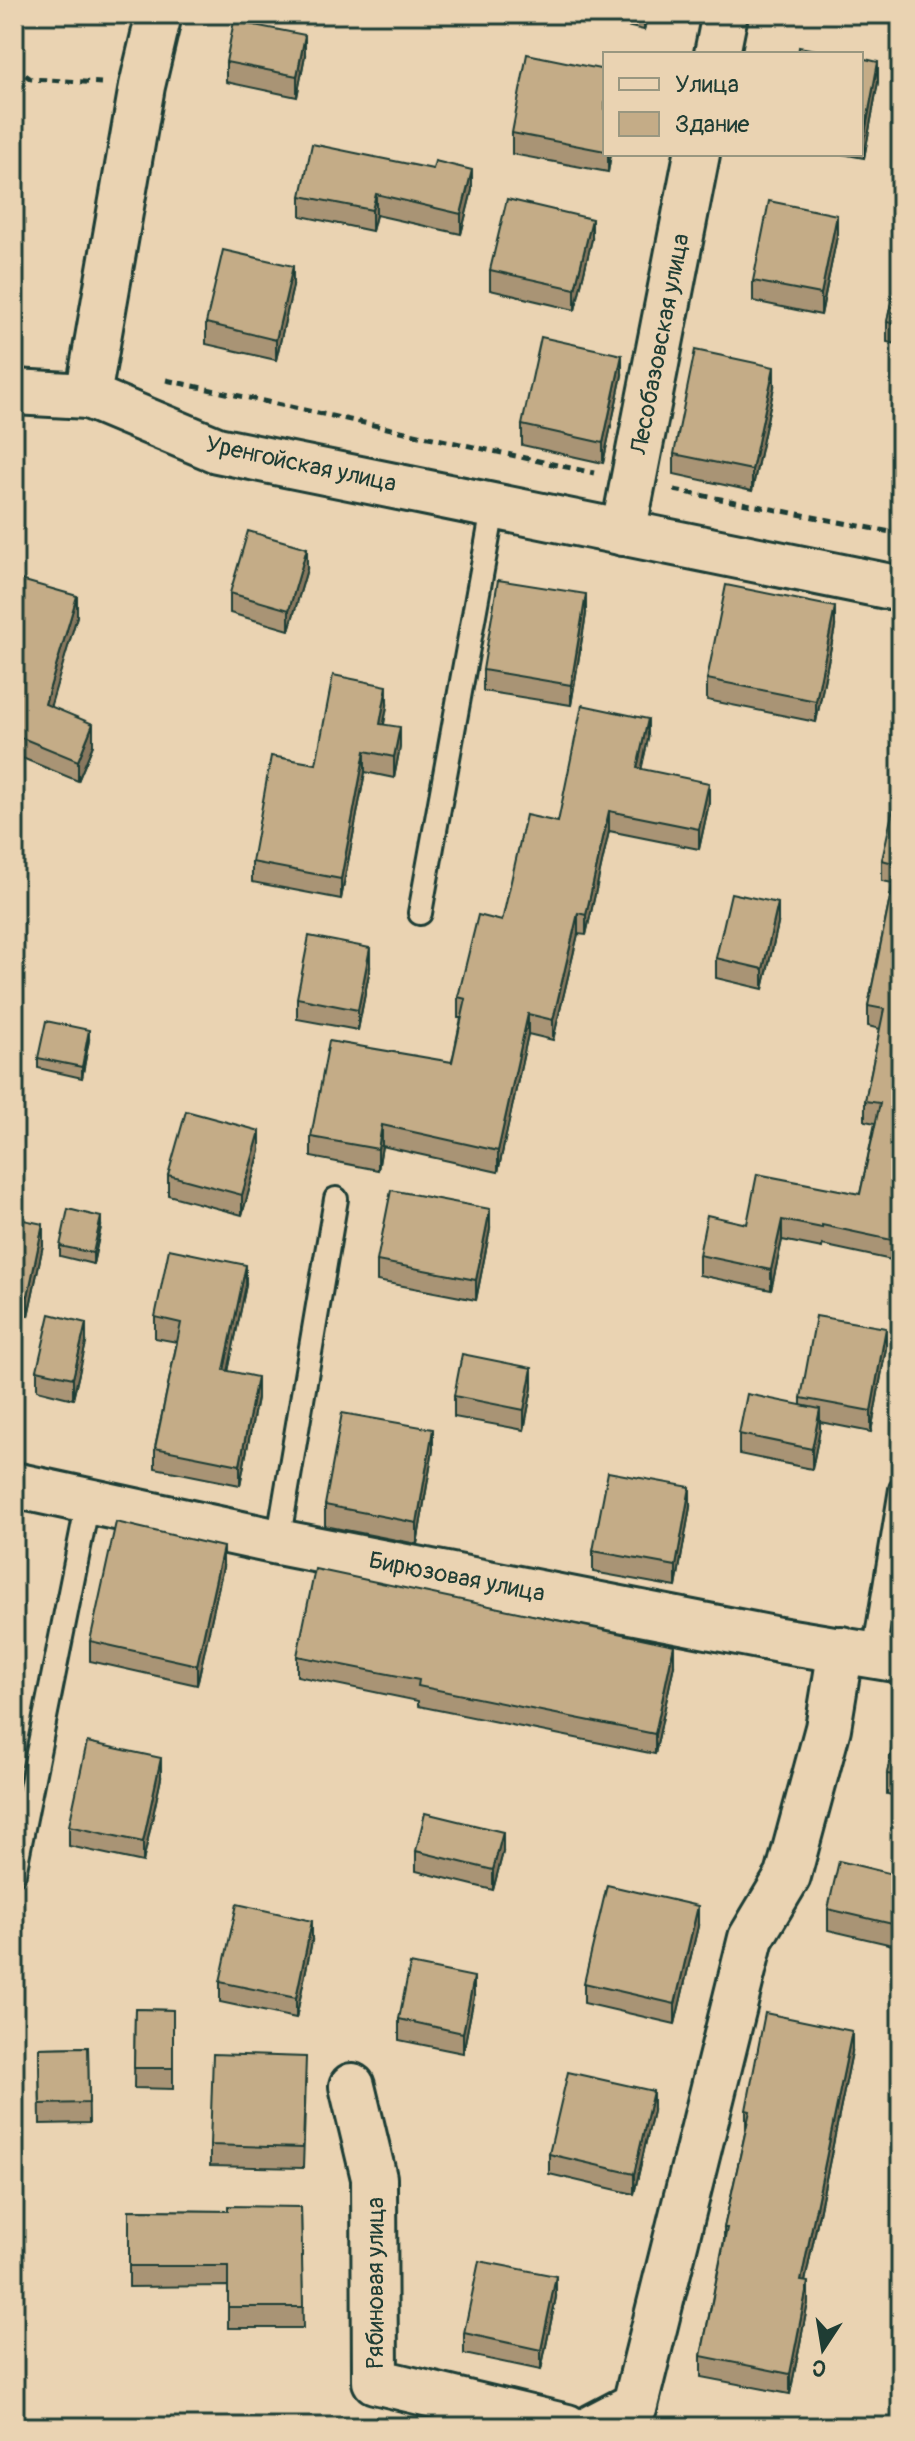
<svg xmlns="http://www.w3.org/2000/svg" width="915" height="2441" font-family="Pangolin,sans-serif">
<rect width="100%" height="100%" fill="#ead3b2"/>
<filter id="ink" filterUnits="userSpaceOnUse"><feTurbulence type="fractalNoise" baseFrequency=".0125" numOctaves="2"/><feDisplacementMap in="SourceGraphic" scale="16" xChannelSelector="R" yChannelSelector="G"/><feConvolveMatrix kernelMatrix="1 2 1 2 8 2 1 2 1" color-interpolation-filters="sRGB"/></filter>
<g filter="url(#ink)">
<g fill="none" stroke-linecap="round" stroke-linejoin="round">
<defs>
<g id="service">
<path d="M420 913 494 504"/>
<path d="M278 1542 336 1199"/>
<path d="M874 1654 901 1489"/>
<path d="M14 1873 88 1502"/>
</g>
<g id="minor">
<path d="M159 14 142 86 88 396 217 450 901 589"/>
<path d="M717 54 725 14"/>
<path d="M14 392 88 396"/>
<path d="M623 533 697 154"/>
<path d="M14 1485 278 1542 779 1640 901 1660"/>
<path d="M352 2086 374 2178 375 2381 567 2427"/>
<path d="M593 2427 635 2405 751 1938 788 1876 828 1728 841 1649"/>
</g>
</defs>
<use href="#service" stroke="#1f3d34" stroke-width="28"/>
<use href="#minor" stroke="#1f3d34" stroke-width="50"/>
<g stroke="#1f3d34" stroke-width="5" stroke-dasharray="8 6" stroke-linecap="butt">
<path d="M14 67 31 79 101 83"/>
<path d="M166 380 594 473"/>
<path d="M674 490 901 534"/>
</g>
<use href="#service" stroke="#ead3b2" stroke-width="22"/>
<use href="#minor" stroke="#ead3b2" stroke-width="44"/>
</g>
<g fill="#a99474" stroke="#1f3d34" stroke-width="2">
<path d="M574 14H648L644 30Z"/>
<path d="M305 55 297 97 226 82V62Z"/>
<path d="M861 58 878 82 864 158 842 154H861Z"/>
<path d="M605 70V154H611L608 172 512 154V133Z"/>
<path d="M472 190 461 234 376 215 372 231 301 216V196Z"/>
<path d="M837 236 821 315 753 301V281Z"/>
<path d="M592 239 575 310 490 290V270Z"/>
<path d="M901 257V345L887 342V322Z"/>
<path d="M293 286 276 360 206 344V323Z"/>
<path d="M622 375 603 463 522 445V425Z"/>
<path d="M774 387 752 491 674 474V454Z"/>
<path d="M307 569 289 630 230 613V593Z"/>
<path d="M14 578 77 616 50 706 93 745 78 781 15 755Z"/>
<path d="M586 614 571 705 483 691V670Z"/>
<path d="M835 627 816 722 707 700V679Z"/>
<path d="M387 706 384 724 400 747 394 778 365 772 341 899 252 882V862L316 764Z"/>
<path d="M648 739 641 769 709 803 699 849 609 831 586 935 578 934 553 1040 528 1034 498 1172 382 1146 378 1170 311 1157V1137L452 1062 461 1018H458V997L558 822Z"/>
<path d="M901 796V1262L822 1245V1248L782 1240 771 1290 699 1275V1255L747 1224 860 1194 875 1123 865 1121V1101L880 1029 868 1026V1006L893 883 882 881V860Z"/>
<path d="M778 924 763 989 716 978V958Z"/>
<path d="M370 968 358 1030 297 1019V998Z"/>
<path d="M89 1040 82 1078 38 1068V1058Z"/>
<path d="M260 1151 242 1215 168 1195V1175Z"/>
<path d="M14 1218 43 1245 28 1316 14 1313Z"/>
<path d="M101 1227 93 1264 60 1256V1246Z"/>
<path d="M490 1229 476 1300 377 1281V1261Z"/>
<path d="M246 1285 228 1371 257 1398 240 1485 155 1468V1448L177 1342 155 1338V1317Z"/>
<path d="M86 1343 73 1399 37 1390V1370Z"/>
<path d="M886 1348 871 1432 820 1422V1429L812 1469 739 1454V1434L801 1405V1398Z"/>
<path d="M532 1388 524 1430 454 1417V1396Z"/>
<path d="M433 1450 417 1544 325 1526V1505Z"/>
<path d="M690 1507 676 1587 593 1572V1551Z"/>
<path d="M223 1567 197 1685 90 1661V1641Z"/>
<path d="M297 1656 674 1665 655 1754 418 1706V1701L297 1676Z"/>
<path d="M901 1703V1797L887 1794V1774Z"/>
<path d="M161 1778 143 1862 69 1846V1826Z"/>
<path d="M416 1851 503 1852 493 1890 416 1871Z"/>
<path d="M901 1876V1947L828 1930V1909Z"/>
<path d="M698 1926 675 2024 584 2003V1983Z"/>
<path d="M312 1941 296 2018 220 2002V1982Z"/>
<path d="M474 1997 463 2053 399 2040V2019Z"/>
<path d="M135 2009 173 2010V2089L134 2088Z"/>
<path d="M88 2047 89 2123 40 2124 39 2048Z"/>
<path d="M852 2052 805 2282 808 2303 790 2394 701 2377V2356L724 2240V2228L746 2129V2110Z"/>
<path d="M306 2077 303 2168 210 2166V2145Z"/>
<path d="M653 2111 634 2194 549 2174V2154Z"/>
<path d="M301 2207 303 2328H228V2286L129 2287V2210L228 2211Z"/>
<path d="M556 2297 541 2370 464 2354V2333Z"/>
</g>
<g fill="#89785e" stroke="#1f3d34" stroke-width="2">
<path d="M644 14H648L644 30Z"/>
<path d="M305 35V55L297 97V76Z"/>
<path d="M878 62V82L864 158V138Z"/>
<path d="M608 154H611L608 172Z"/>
<path d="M472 170V190L461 234V214Z"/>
<path d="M376 194V215L372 231V210Z"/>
<path d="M837 215V236L821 315V294Z"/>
<path d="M592 219V239L575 310V289Z"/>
<path d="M293 266V286L276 360V340Z"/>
<path d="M622 355V375L603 463V443Z"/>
<path d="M774 367V387L752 491V470Z"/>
<path d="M307 548V569L289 630V610Z"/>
<path d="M586 594V614L571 705V685Z"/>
<path d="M77 596V616L45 725V704Z"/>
<path d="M835 607V627L816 722V701Z"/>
<path d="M387 686V706L380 744V724Z"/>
<path d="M648 719V739L637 789V768Z"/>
<path d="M93 724V745L78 781V761Z"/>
<path d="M400 727V747L394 778V757Z"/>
<path d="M365 751V772L341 899V879Z"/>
<path d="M709 783V803L699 849V829Z"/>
<path d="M609 811V831L586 935V915Z"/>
<path d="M778 903V924L763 989V969Z"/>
<path d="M578 913V934L553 1040V1020Z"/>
<path d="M370 948V968L358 1030V1010Z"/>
<path d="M528 1014V1034L498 1172V1151Z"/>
<path d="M89 1030V1040L82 1078V1067Z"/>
<path d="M382 1125V1146L378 1170V1149Z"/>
<path d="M260 1131V1151L242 1215V1195Z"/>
<path d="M490 1209V1229L476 1300V1280Z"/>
<path d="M101 1217V1227L93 1264V1253Z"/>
<path d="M782 1220V1240L771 1290V1270Z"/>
<path d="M43 1224V1245L28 1316V1296Z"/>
<path d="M246 1265V1285L224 1391V1370Z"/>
<path d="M86 1323V1343L73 1399V1378Z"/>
<path d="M886 1328V1348L871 1432V1411Z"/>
<path d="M532 1368V1388L524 1430V1410Z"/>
<path d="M257 1377V1398L240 1485V1465Z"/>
<path d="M820 1409V1429L812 1469V1449Z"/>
<path d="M433 1429V1450L417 1544V1523Z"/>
<path d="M690 1487V1507L676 1587V1566Z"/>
<path d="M223 1547V1567L197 1685V1665Z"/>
<path d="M674 1645V1665L655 1754V1734Z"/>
<path d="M161 1758V1778L143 1862V1842Z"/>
<path d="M503 1832V1852L493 1890V1870Z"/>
<path d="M698 1906V1926L675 2024V2004Z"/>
<path d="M312 1921V1941L296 2018V1998Z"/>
<path d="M474 1977V1997L463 2053V2033Z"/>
<path d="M852 2031V2052L801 2301V2281Z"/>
<path d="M653 2091V2111L634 2194V2174Z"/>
<path d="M556 2276V2297L541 2370V2350Z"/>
<path d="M808 2282V2303L790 2394V2374Z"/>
</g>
<g fill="#c4ac87" stroke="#1f3d34" stroke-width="2">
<path d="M234 21 305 35 297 76 226 62Z"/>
<path d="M799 47 838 54H798Z"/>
<path d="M527 54 605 70V151L512 133Z"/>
<path d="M861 58 878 62 864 138 861 137Z"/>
<path d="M312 144 433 169 435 161 472 170 461 214 376 194 372 210 301 196Z"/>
<path d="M507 199 592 219 575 289 490 270Z"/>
<path d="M769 201 837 215 821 294 753 281Z"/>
<path d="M223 250 293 266 276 340 206 323Z"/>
<path d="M900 257H901V325L887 322Z"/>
<path d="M541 337 622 355 603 443 522 425Z"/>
<path d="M695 350 774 367 752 470 674 454Z"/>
<path d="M248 531 307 548 289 610 230 593Z"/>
<path d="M14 578 77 596 45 704 93 724 78 761 15 735 14 736Z"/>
<path d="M498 580 586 594 571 685 483 670Z"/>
<path d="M726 585 835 607 816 701 707 679Z"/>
<path d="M333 675 387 686 380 724 400 727 394 757 365 751 341 879 252 862 271 756 316 764Z"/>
<path d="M582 705 648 719 637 768 709 783 699 829 609 811 586 915 578 913 553 1020 528 1014 498 1151 382 1125 378 1149 311 1137 329 1041 452 1062 466 999 458 997 478 915 502 921 526 815 558 822Z"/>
<path d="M896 795 901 796V1242L822 1225V1228L782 1220 771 1270 699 1255 707 1215 747 1224 757 1174 860 1194 880 1103 865 1101 884 1009 868 1006 897 864 882 860Z"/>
<path d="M731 893 778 903 763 969 716 958Z"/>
<path d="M309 936 370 948 358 1010 297 998Z"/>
<path d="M46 1021 89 1030 82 1067 38 1058Z"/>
<path d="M186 1111 260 1131 242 1195 168 1175Z"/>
<path d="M391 1190 490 1209 476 1280 377 1261Z"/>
<path d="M68 1209 101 1217 93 1253 60 1246Z"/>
<path d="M14 1218 43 1224 28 1296 14 1293Z"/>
<path d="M169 1249 246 1265 224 1370 257 1377 240 1465 155 1448 181 1323 155 1317Z"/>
<path d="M50 1314 86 1323 73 1378 37 1370Z"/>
<path d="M816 1316 886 1328 871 1411 801 1398Z"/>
<path d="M462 1354 532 1368 524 1410 454 1396Z"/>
<path d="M747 1394 820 1409 812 1449 739 1434Z"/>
<path d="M342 1413 433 1429 417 1523 325 1505Z"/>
<path d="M608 1472 690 1487 676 1566 593 1551Z"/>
<path d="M116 1522 223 1547 197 1665 90 1641Z"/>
<path d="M315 1569 674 1645 655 1734 418 1686 419 1680 297 1656Z"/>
<path d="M901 1703V1776L887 1774Z"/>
<path d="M87 1742 161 1758 143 1842 69 1826Z"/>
<path d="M425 1813 503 1832 493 1870 416 1851Z"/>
<path d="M839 1861 901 1876V1926L828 1909Z"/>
<path d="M607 1885 698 1906 675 2004 584 1983Z"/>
<path d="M237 1904 312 1921 296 1998 220 1982Z"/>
<path d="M410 1964 474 1977 463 2033 399 2019Z"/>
<path d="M135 2009 173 2010V2068H134Z"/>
<path d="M765 2013 852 2031 801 2281 808 2282 790 2374 701 2356 727 2228H724L750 2111 746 2110Z"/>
<path d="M88 2047 89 2103 40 2104 39 2048Z"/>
<path d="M213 2054 306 2057 303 2148 210 2145Z"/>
<path d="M568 2072 653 2091 634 2174 549 2154Z"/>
<path d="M228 2206 301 2207 303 2307H228V2266H129V2210L228 2211Z"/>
<path d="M479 2261 556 2276 541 2350 464 2333Z"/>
</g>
</g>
<g text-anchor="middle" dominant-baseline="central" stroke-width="6" stroke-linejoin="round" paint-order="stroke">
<g font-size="24" fill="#1f3d34" stroke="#ead3b2">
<text transform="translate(660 344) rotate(-79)">Лесобазовская улица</text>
<text transform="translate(301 464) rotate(12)">Уренгойская улица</text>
<text transform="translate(457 1577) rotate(11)">Бирюзовая улица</text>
<text transform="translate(375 2283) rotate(-90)">Рябиновая улица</text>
</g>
</g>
<rect width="915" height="2441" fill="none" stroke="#ead3b2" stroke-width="48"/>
<rect x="24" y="24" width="867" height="2393" fill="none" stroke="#1f3d34" stroke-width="3" filter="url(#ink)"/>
<rect x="603" y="52" width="260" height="104" fill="#ead3b2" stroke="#999780" stroke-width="2"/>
<rect x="619" y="78" width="40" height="12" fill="#ead3b2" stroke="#999780" stroke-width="2"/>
<text x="675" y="92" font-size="24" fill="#1f3d34">Улица</text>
<rect x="619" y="112" width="40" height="24" fill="#c4ac87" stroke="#999780" stroke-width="2"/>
<text x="675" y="132" font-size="24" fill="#1f3d34">Здание</text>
<g transform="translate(823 2349) rotate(192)" stroke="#ead3b2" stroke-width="6" paint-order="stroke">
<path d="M0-6L14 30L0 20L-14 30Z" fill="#1f3d34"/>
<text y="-12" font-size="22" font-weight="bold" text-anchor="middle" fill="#1f3d34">С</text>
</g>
</svg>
